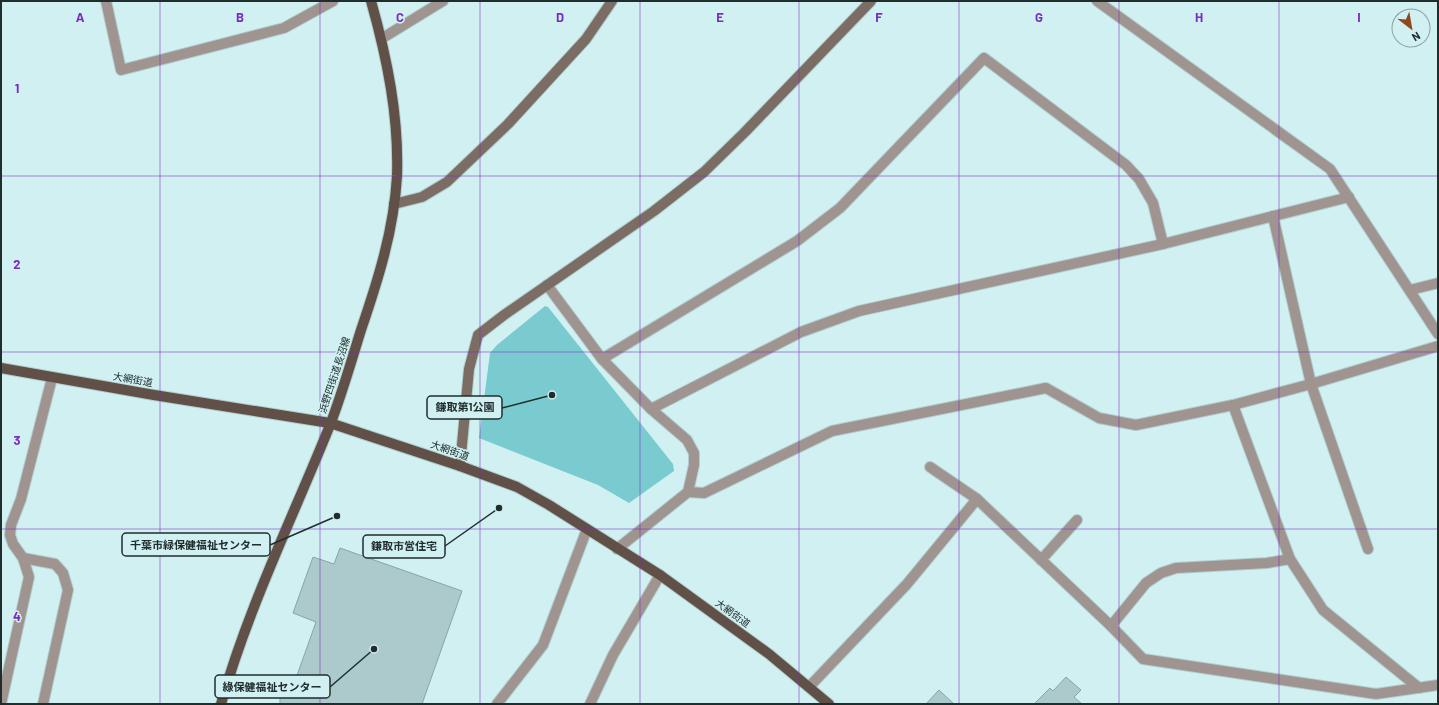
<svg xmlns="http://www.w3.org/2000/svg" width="1439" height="705" font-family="Barlow,'Noto Sans JP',sans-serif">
<rect width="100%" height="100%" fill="#d1f0f2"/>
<path fill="#7acbd0" d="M545 306 548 307 673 464 674 471 629 503 598 485 479 438 490 353 497 345Z"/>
<g fill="#accacc" stroke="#88a5a7">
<path d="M340 548 462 591 422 704H280V677L295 681 316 622 293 613 313 557 334 564Z"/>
<path d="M1066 677 1081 690 1074 697 1082 704H1034L1050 688 1053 691Z"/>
<path d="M939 690 954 704H926Z"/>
</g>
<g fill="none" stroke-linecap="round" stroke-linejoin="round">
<defs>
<g id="lane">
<path d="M1273 216 1311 384 1368 549"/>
<path d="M1233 405 1290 559 1323 610 1419 688"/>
<path d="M590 704 613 655 660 575"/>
</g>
<g id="street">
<path d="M106 1 121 70 284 28 333 1"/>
<path d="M1097 1 1330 169 1438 334"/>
<path d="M381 39 443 1"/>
<path d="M547 285 602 359 651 409 687 440 694 453V465L688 492 617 549"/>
<path d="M1410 290 1438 283"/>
<path d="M602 359 797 241 840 208 984 58 1126 165 1139 179 1153 203 1163 244"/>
<path d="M651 409 801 332 859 311 1163 244 1349 197"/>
<path d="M930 467 977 499 1111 626 1143 659 1376 694 1438 685"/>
<path d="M688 492 704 493 832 431 1046 388 1099 418 1136 425 1233 405 1311 384 1438 346"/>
<path d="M23 558 55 564 63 573 68 590 43 704"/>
<path d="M1041 560 1077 520"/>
<path d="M1111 626 1146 583 1161 573 1176 568 1267 563 1290 559"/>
<path d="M809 687 907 584 977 499"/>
<path d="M1 704 29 577 23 558 13 544 10 535 11 525 21 499 52 378"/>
<path d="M497 704 543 645 587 529"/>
</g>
<g id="secondary">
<path d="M394 204 422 197 447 182 508 124 586 39 612 1"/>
<path d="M460 466 469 369 478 335 504 315 654 211 704 172 745 132 871 1"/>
</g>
<g id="primary">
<path d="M1 368 154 395 330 423 460 466 517 487 549 505 660 575 769 654 829 704"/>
<path d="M221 704C248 608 293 517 330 425 342 394 351 362 361 330 378 280 394 230 397 176 399 116 387 58 371 1"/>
</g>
</defs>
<use href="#lane" stroke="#b1cdcf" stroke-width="12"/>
<use href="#street" stroke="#b1cdcf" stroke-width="12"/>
<use href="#secondary" stroke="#b1cdcf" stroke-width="12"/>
<use href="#primary" stroke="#b1cdcf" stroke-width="12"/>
<use href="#lane" stroke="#9f948f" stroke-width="10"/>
<use href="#street" stroke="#9f948f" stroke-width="10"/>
<use href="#secondary" stroke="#7b6c64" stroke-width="10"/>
<use href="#primary" stroke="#615047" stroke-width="10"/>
</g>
<path fill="none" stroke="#7b2cbf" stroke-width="1" stroke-opacity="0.55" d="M160 1V704M320 1V704M480 1V704M640 1V704M799 1V704M959 1V704M1119 1V704M1279 1V704M1 176H1438M1 352H1438M1 529H1438"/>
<g text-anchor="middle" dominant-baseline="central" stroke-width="3" stroke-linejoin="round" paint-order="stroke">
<g font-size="10" fill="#212d2d" stroke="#d1f0f2">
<text transform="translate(334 375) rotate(-72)">浜野四街道長沼線</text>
<text transform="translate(133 379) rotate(10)">大網街道</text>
<text transform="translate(450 450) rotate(19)">大網街道</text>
<text transform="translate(733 613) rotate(36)">大網街道</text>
</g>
</g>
<g font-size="13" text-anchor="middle" font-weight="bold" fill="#7b2cbf" stroke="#d1f0f2" stroke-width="3" stroke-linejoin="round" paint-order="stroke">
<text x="80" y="22">A</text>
<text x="240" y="22">B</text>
<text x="400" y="22">C</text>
<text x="560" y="22">D</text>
<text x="720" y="22">E</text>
<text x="879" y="22">F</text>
<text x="1039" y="22">G</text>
<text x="1199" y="22">H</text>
<text x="1359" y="22">I</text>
<text x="17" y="93">1</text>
<text x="17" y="269">2</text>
<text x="17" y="445">3</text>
<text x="17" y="621">4</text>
</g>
<path fill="none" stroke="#212d2d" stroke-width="1.5" d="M552 395L502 408M337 516L270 545M499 508L445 546M374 649L330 687"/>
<g fill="#212d2d" stroke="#d1f0f2" stroke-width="1.5">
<circle cx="552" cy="395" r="4"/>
<circle cx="337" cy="516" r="4"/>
<circle cx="499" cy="508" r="4"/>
<circle cx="374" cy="649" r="4"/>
</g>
<g fill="#d1f0f2" stroke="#212d2d" stroke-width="1.5">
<rect x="427" y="396" width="75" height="23" rx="4"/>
<rect x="122" y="533" width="148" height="23" rx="4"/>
<rect x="363" y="535" width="82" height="23" rx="4"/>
<rect x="215" y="675" width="115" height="23" rx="4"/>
</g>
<g font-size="11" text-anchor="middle" font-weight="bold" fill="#212d2d">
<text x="465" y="411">鎌取第1公園</text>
<text x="196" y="549">千葉市緑保健福祉センター</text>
<text x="404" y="550">鎌取市営住宅</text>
<text x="272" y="691">綠保健福祉センター</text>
</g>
<rect width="1439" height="705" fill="none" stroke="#212d2d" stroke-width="4"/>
<g transform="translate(1411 28) rotate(149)"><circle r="19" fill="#d1f0f2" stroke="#8ba2a3"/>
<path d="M0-3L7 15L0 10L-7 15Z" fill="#8e4920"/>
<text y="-6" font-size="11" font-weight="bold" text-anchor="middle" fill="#212d2d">N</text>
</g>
</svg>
